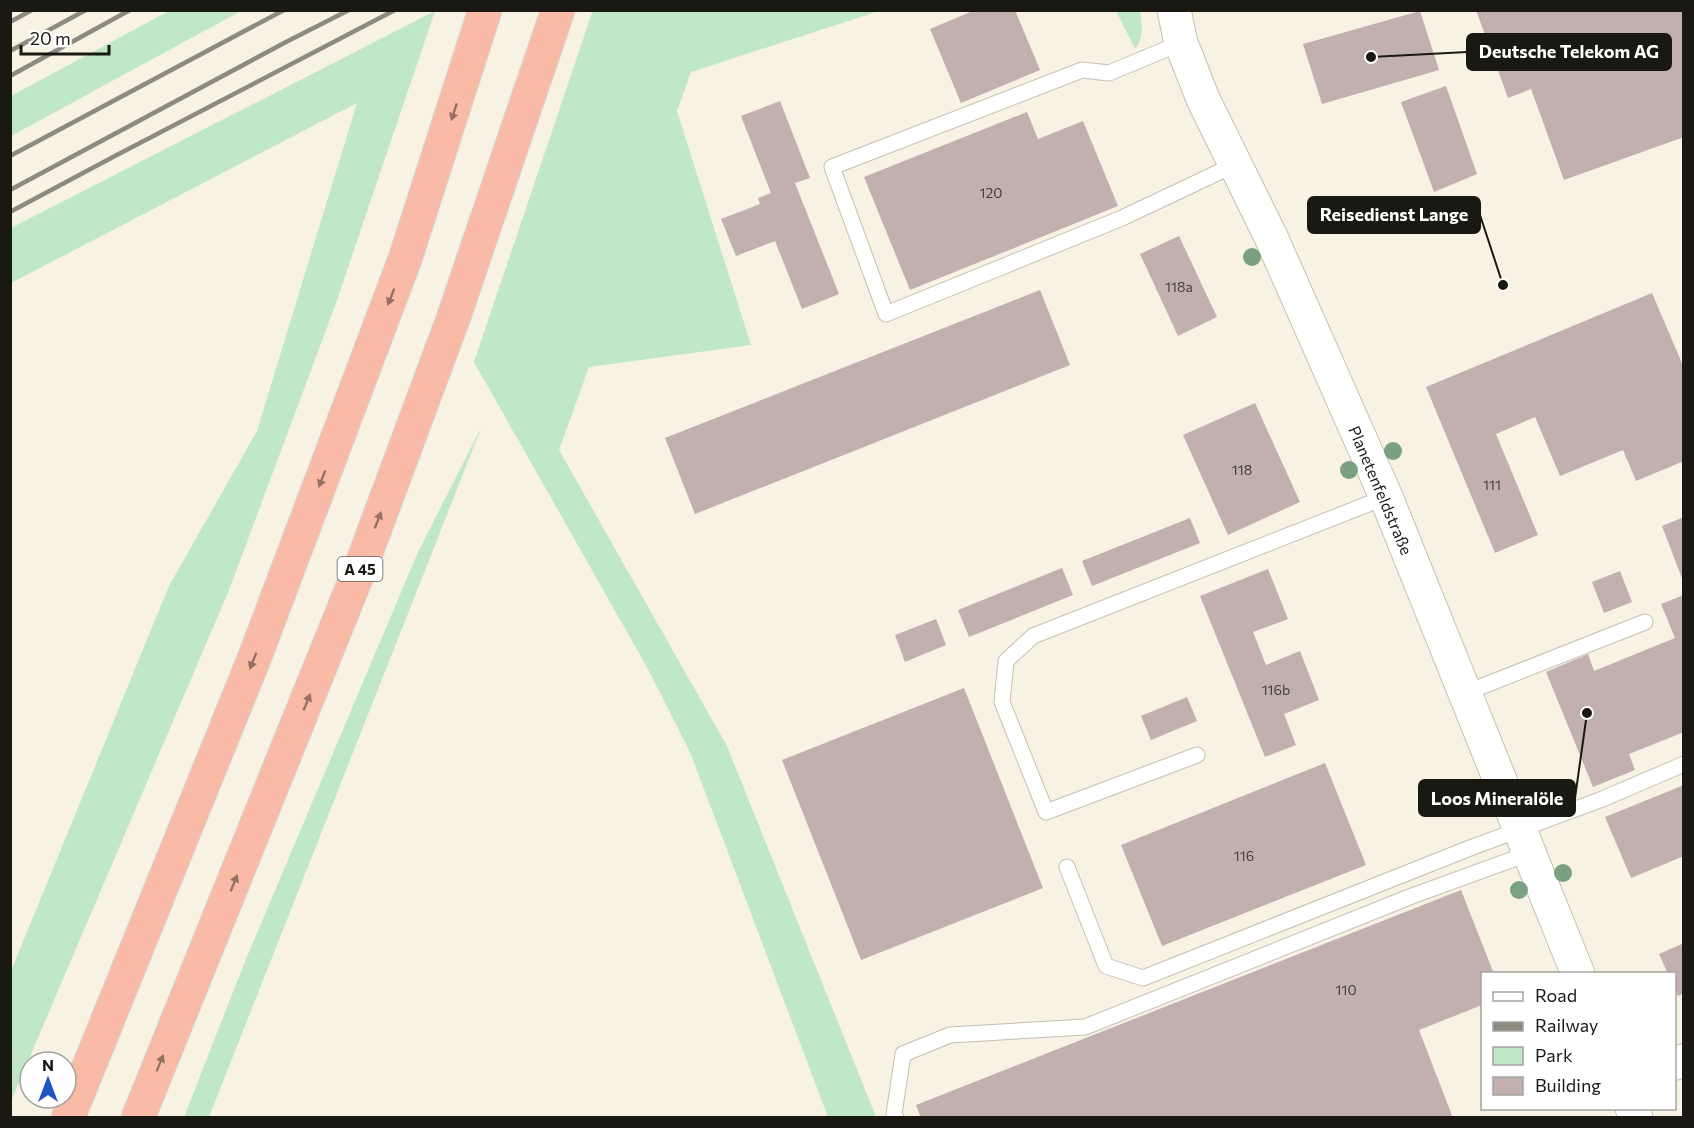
<svg xmlns="http://www.w3.org/2000/svg" width="1694" height="1128" font-family="Commissioner,sans-serif">
<rect width="100%" height="100%" fill="#f7f2e4"/>
<g fill="#bfe7c8">
<path d="M593 10 879 11 691 72 677 111 751 345 589 367 559 450 727 746 876 1117H828L690 752 648 669 474 362Z"/>
<path d="M169 11H241L11 136V96Z"/>
<path d="M435 11 335 306 229 590 11 1101V971L169 586 257 431 357 103 11 283V228Z"/>
<path d="M1116 11H1140C1142 24 1144 38 1135 49Z"/>
<path d="M482 426 209 1117H184L244 964 418 552Z"/>
</g>
<g fill="#c1b0ae">
<path d="M975 10H1015L1040 70 961 103 930 29Z"/>
<path d="M1476 10H1684V137L1564 180 1531 89 1508 98Z"/>
<path d="M1420 11 1439 70 1322 104 1303 44Z"/>
<path d="M1446 86 1477 174 1434 192 1401 102Z"/>
<path d="M780 101 810 178 795 183 839 294 802 309 775 241 736 256 721 219 760 204 758 198 771 193 741 116Z"/>
<path d="M1027 112 1038 139 1083 121 1118 206 910 290 864 177Z"/>
<path d="M1179 236 1217 317 1178 336 1140 254Z"/>
<path d="M1040 290 1070 365 695 514 665 438Z"/>
<path d="M1652 293 1684 368V461L1636 481 1623 450 1560 476 1535 417 1496 434 1538 535 1495 553 1426 387Z"/>
<path d="M1255 403 1300 502 1228 535 1183 435Z"/>
<path d="M1684 517V581H1683L1662 526Z"/>
<path d="M1190 518 1200 543 1092 586 1082 561Z"/>
<path d="M1062 568 1073 595 969 637 958 610Z"/>
<path d="M1268 569 1288 619 1253 632 1266 665 1300 651 1319 700 1284 714 1296 745 1265 757 1200 596Z"/>
<path d="M1620 571 1632 602 1604 613 1592 582Z"/>
<path d="M1684 595V732L1629 754 1635 770 1593 787 1546 672 1588 654 1594 671 1675 638 1661 604Z"/>
<path d="M936 619 946 645 905 662 895 635Z"/>
<path d="M964 688 1043 888 861 960 782 760Z"/>
<path d="M1187 697 1197 721 1151 740 1141 716Z"/>
<path d="M1325 763 1366 865 1162 946 1121 845Z"/>
<path d="M1684 785V856L1631 878 1605 817Z"/>
<path d="M1461 890 1494 974H1482V1005L1419 1030 1453 1118H921L916 1105Z"/>
<path d="M1684 943V993L1678 996 1674 988V974H1668L1659 954Z"/>
</g>
<g fill="none" stroke-linecap="round" stroke-linejoin="round">
<defs>
<g id="service">
<path d="M1181 43 1109 73 1082 70 832 167 886 314 1122 218 1234 165"/>
<path d="M1465 693 1645 622"/>
<path d="M1197 755 1046 812 1002 702 1006 661 1033 636 1386 497"/>
<path d="M1067 867 1106 966 1143 978 1470 848 1600 800 1684 764"/>
<path d="M896 1118 894 1114 903 1054 950 1035 1085 1027 1412 896 1530 853"/>
</g>
<path id="minor" d="M1674 1064 1684 1060"/>
<g id="tertiary">
<path d="M1174 10 1181 43 1203 99 1271 237 1386 497 1578 974"/>
<path d="M1632 1108 1636 1118"/>
</g>
<g id="motorway">
<path d="M68 1118 254 659 405 259 485 10"/>
<path d="M138 1118 363 561 453 319 558 10"/>
</g>
</defs>
<use href="#service" stroke="#c4c0b2" stroke-width="17"/>
<use href="#minor" stroke="#c4c0b2" stroke-width="34"/>
<use href="#tertiary" stroke="#c4c0b2" stroke-width="35"/>
<use href="#motorway" stroke="#d6d5d5" stroke-width="35"/>
<use href="#service" stroke="#fff" stroke-width="15"/>
<use href="#minor" stroke="#fff" stroke-width="32"/>
<use href="#tertiary" stroke="#fff" stroke-width="33"/>
<use href="#motorway" stroke="#f9baa6" stroke-width="33"/>
<g stroke="#8d8a80" stroke-width="4.5">
<path d="M10 22 32 10"/>
<path d="M10 51 86 10"/>
<path d="M10 76 130 10"/>
<path d="M10 156 284 10"/>
<path d="M10 190 286 42 349 10"/>
<path d="M10 212 113 157 395 10"/>
</g>
</g>
<g fill="#7ca182">
<circle cx="1252" cy="257" r="9"/>
<circle cx="1393" cy="451" r="9"/>
<circle cx="1349" cy="470" r="9"/>
<circle cx="1563" cy="873" r="9"/>
<circle cx="1519" cy="890" r="9"/>
</g>
<defs><path id="oneway-solid" d="M-6-.8H1V-3.2L6.5 0L1 3.2V.8H-6Z" transform="scale(1.5)"/></defs>
<g fill="#957164">
<use href="#oneway-solid" transform="translate(454 112) rotate(108)"/>
<use href="#oneway-solid" transform="translate(391 297) rotate(111)"/>
<use href="#oneway-solid" transform="translate(322 479) rotate(111)"/>
<use href="#oneway-solid" transform="translate(378 520) rotate(-69)"/>
<use href="#oneway-solid" transform="translate(253 661) rotate(112)"/>
<use href="#oneway-solid" transform="translate(307 702) rotate(-68)"/>
<use href="#oneway-solid" transform="translate(234 883) rotate(-68)"/>
<use href="#oneway-solid" transform="translate(160 1063) rotate(-68)"/>
</g>
<g text-anchor="middle" dominant-baseline="central" stroke-width="5" stroke-linejoin="round" paint-order="stroke">
<g font-size="14" fill="#443e3a">
<text x="991" y="192">120</text>
<text x="1179" y="286">118a</text>
<text x="1242" y="469">118</text>
<text x="1492" y="484">111</text>
<text x="1276" y="689">116b</text>
<text x="1244" y="855">116</text>
<text x="1346" y="989">110</text>
</g>
<rect fill="#fff" stroke="#5f5d5a" stroke-width="1.5" x="337.5" y="557" width="45" height="24" rx="4.5"/>
<g font-size="15" font-weight="bold" fill="#1a1813">
<text x="360" y="569">A 45</text>
</g>
<g font-size="16" fill="#1a1813" stroke="#fff">
<text transform="translate(1381 490) rotate(67)">Planetenfeldstraße</text>
</g>
</g>
<path fill="none" stroke="#1a1813" stroke-width="2" d="M1371 57L1467 52M1503 285L1480 215M1587 713L1575 798"/>
<g fill="#1a1813" stroke="#fff" stroke-width="2">
<circle cx="1371" cy="57" r="6"/>
<circle cx="1503" cy="285" r="6"/>
<circle cx="1587" cy="713" r="6"/>
</g>
<g fill="#1a1813" stroke="#1a1813" stroke-width="2">
<rect x="1467" y="34" width="204" height="36" rx="6"/>
<rect x="1308" y="197" width="172" height="36" rx="6"/>
<rect x="1419" y="780" width="156" height="36" rx="6"/>
</g>
<g font-size="18" text-anchor="middle" font-weight="bold" fill="#fff">
<text x="1569" y="58">Deutsche Telekom AG</text>
<text x="1394" y="221">Reisedienst Lange</text>
<text x="1497" y="805">Loos Mineralöle</text>
</g>
<rect width="1694" height="1128" fill="none" stroke="#1a1813" stroke-width="24"/>
<rect x="1481" y="972" width="195" height="138" fill="#ffffff" stroke="#a3a3a1" stroke-width="1.5"/>
<rect x="1493" y="992" width="30" height="9" fill="#ffffff" stroke="#a3a3a1" stroke-width="1.5"/>
<text x="1535" y="1002" font-size="18" fill="#1a1813">Road</text>
<rect x="1493" y="1022" width="30" height="9" fill="#8d8a80" stroke="#a3a3a1" stroke-width="1.5"/>
<text x="1535" y="1032" font-size="18" fill="#1a1813">Railway</text>
<rect x="1493" y="1047" width="30" height="18" fill="#bfe7c8" stroke="#a3a3a1" stroke-width="1.5"/>
<text x="1535" y="1062" font-size="18" fill="#1a1813">Park</text>
<rect x="1493" y="1077" width="30" height="18" fill="#c1b0ae" stroke="#a3a3a1" stroke-width="1.5"/>
<text x="1535" y="1092" font-size="18" fill="#1a1813">Building</text>
<g transform="translate(48 1080)"><circle r="28" fill="#ffffff" stroke="#a3a3a1" stroke-width="1.5"/>
<path d="M0-4.5L10 22L0 15L-10 22Z" fill="#2255c2"/>
<text y="-9" font-size="16" font-weight="bold" text-anchor="middle" fill="#1a1813">N</text>
</g>
<path d="M21 45v9h88v-9" fill="none" stroke="#1a1813" stroke-width="3"/>
<text x="30" y="45" font-size="18" fill="#1a1813" stroke="#ffffff" stroke-width="4.5" paint-order="stroke">20 m</text>
</svg>
